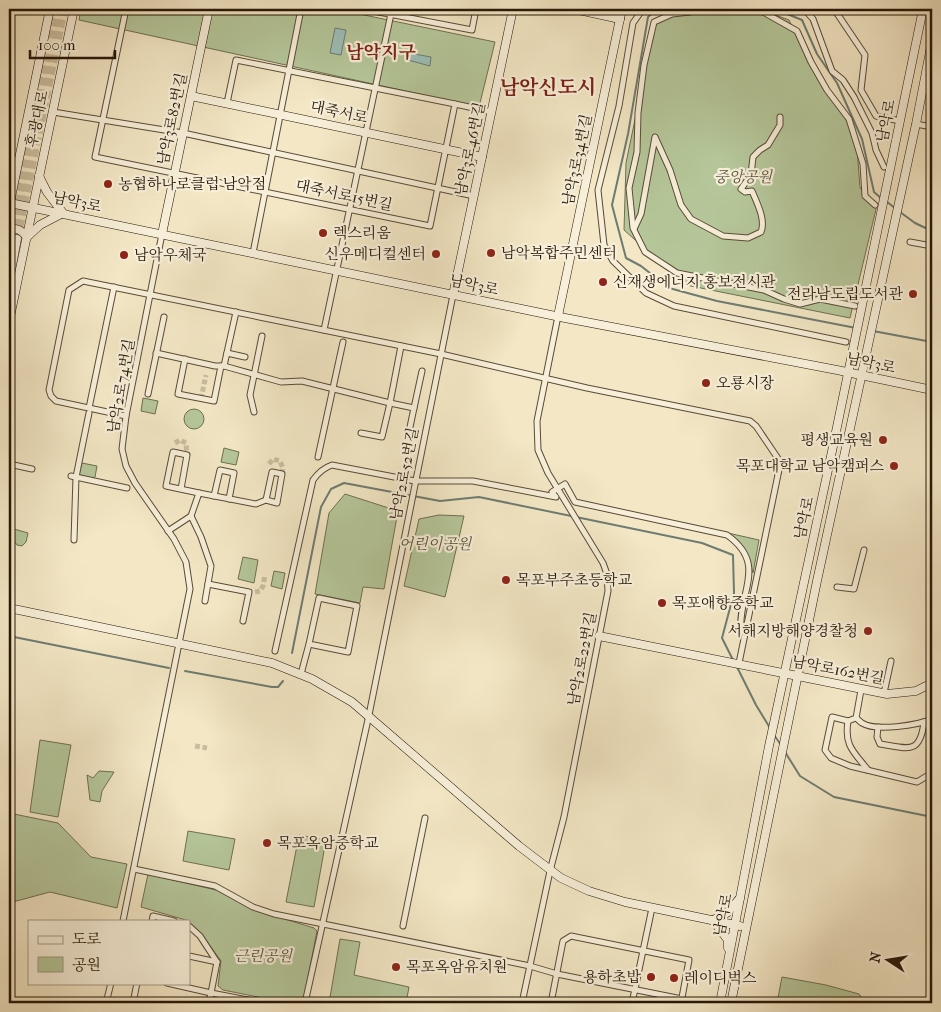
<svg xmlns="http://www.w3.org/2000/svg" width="941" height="1012" font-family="'IM FELL French Canon','Noto Serif KR',serif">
<rect width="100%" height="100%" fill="#f3e7c5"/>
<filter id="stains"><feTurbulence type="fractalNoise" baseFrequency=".004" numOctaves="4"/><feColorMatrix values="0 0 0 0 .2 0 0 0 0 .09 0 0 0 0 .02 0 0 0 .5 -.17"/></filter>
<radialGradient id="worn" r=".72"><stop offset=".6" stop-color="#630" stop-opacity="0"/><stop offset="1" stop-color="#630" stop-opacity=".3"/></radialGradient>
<g fill="#b5c79a" stroke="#6e6f52">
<path d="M81 9H335L495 42 479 107 79 20Z"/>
<path d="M695 9H759L789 20 819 81 856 134 860 188 877 205 850 318 686 285 624 230 626 163 655 23Z"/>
<path d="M143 398 158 401 155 414 141 411Z"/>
<circle cx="194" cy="419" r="10"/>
<path d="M224 448 239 452 236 465 221 462Z"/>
<path d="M82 463 97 466 95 477 91 479 82 477 79 474Z"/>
<path d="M345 494 398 511 384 589 363 587 360 603 315 594 329 513Z"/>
<path d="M439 515 464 516 445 597 404 586 419 519Z"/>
<path d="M14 529 28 533 26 542 22 546 17 545 13 539 9 537V534Z"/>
<path d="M728 533 759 540 753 573C747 552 745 547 728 533Z"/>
<path d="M243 557 258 560 254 583 238 579Z"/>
<path d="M274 571 285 573 282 589 271 586Z"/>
<path d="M40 740 71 745 58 817 30 812Z"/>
<path d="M99 771 114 772 102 791 100 802 90 800 87 775 93 778Z"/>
<path d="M9 813 58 823 91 857 127 864 117 908 50 892 9 903Z"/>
<path d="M188 831 235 839 229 870 183 861Z"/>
<path d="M299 835 326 840 314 907 286 902Z"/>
<path d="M148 874 220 891 252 909 314 928 317 931 303 1003H288L223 990 218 986 221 961 200 932 189 923V921L141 907Z"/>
<path d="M340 939 360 942 354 975 409 987 406 1003H329Z"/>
<path d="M782 977 826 985 859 994 866 1003H777Z"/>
</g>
<g fill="#9cbfb8" stroke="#6d7c72">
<path d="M335 28 346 30 341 55 330 53Z"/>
<path d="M409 53 431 57 430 66 408 60Z"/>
</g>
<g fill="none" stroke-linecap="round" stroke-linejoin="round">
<g stroke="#6d7c72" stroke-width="2">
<path d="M657 9 648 17 628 134 612 205 626 258 641 266 669 288 717 301 856 328"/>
<path d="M775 9 802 20 817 54 837 83 862 139 874 192 882 199"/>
<path d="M886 201 896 209"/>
<path d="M900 212 915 223 932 231"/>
<path d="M873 331 932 342"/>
<path d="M9 636 169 668"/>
<path d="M292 653 321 507 331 489 344 483 440 501 479 497 702 543 733 555 734 593 722 638 733 660"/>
<path d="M737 667 756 705 770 728"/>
<path d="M185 671 272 687H278L283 681"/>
<path d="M774 735 781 745"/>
<path d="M785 752 800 776 834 797 932 817"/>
</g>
<g stroke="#cabd9f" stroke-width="5" stroke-dasharray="5 2.5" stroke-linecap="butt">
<path d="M201 399 206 375"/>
<path d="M175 443 180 440 186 443 187 455"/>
<path d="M269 464 273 459 280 461 283 468 282 474"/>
<path d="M255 592 260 591 263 586 265 575"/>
<path d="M195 746 207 748"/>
</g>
<g stroke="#cabd9f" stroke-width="8" stroke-dasharray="8 4" stroke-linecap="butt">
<path d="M10 238 57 9"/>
<path d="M17 239 64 9"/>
</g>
<defs>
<g id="street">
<path d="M126 9 95 157 430 226 455 104 236 60 227 103"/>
<path d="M363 9 472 30 476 9"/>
<path d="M643 9 633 23 619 106 598 190 604 245 613 261 646 293 674 306 846 342"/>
<path d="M696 9 690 12 672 14 654 22 644 65 638 113 637 152 629 188 633 228 645 252 677 273 764 290 784 299 800 304 820 299 855 306"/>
<path d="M758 9 797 31 811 62 827 90 849 119 863 164 865 196 875 205"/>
<path d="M804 9 813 19 832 71 843 80 854 97 872 133 876 150 884 167"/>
<path d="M834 9 865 55 861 90 876 116 900 121"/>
<path d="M455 104 492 112"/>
<path d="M53 112 183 133 474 196"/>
<path d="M916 124 932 127"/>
<path d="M634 229 641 214 655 137 670 170 681 205 691 219 723 236 748 238 761 232C766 220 757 203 752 191L745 192 741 189 751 175 753 157 760 150 768 145 780 125V117"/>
<path d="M910 242 932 246"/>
<path d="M253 253 301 9"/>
<path d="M324 330 392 9"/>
<path d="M156 353 215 366H224L281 382 302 381 390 403 401 346"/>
<path d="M227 353 245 357"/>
<path d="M185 359 178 394 214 401 221 366"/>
<path d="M224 366 236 312"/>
<path d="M148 394 164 317"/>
<path d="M89 408 114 287"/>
<path d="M414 408 422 371"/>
<path d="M254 412 250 395 262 336"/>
<path d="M126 416 56 401 51 396 49 390 69 290 83 281 441 354 587 388 750 421 756 426 779 460 780 465 739 663"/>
<path d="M361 433 382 437 390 403 414 408 406 446"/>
<path d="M318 457 343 342"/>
<path d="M9 464 32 469"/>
<path d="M71 476 127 488"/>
<path d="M181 489 187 455 173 452 166 486 199 493"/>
<path d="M214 496 220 470 234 473 229 499"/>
<path d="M191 516 201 537 211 566 205 601"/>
<path d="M168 531 191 516 199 493 256 504 266 500 277 503 282 474 272 472 266 500"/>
<path d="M74 540 76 477 89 413"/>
<path d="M208 584 249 592 243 621"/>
<path d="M837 587 854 589 864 550"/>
<path d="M275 651 313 480C318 473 323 468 332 465L415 481H473L556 497 552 492 565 484 575 502 727 535C769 565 737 593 741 632"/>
<path d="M301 674 309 644 319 598 357 606 348 652 309 644"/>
<path d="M861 690 856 718 848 721 832 717 825 750 831 758 850 766 917 782 932 773"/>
<path d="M884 693 891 661"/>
<path d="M856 718C858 719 860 722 862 723 876 732 918 725 932 719"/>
<path d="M848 721C844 746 854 752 868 770"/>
<path d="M878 727 877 737 880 744C907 748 920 756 924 722"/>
<path d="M134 869 215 886 253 907 274 914 530 966 557 974 682 999"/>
<path d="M123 921 190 589 186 562 174 539 135 483 126 466 122 449 126 416 162 234"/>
<path d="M152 921 153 916 174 921"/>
<path d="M189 926 200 936 217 962 211 993 264 1003"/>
<path d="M403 926 425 818"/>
<path d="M189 956 217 962"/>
<path d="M167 983 211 993 209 1003"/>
<path d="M106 1003 111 983"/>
<path d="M133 1003 137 983"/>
<path d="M305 1003 369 715 453 295"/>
<path d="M522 1003 550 871 564 817 608 591 607 574 603 563 548 473 538 450 537 421 558 316"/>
<path d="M551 1003 563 941 571 936 689 960 681 1003"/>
<path d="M632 1003 652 908"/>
</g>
<g id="secondary">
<path d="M574 9 620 19"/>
<path d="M191 96 482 157"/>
<path d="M10 203 565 318 837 370 932 390"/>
<path d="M9 207 50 9"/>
<path d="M9 229C18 228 21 230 27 237L40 225 63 213 47 192 39 176"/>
<path d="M162 234 209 9"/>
<path d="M9 243 10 238"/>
<path d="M9 281 17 239"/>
<path d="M453 295 513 9"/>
<path d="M558 316 622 9"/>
<path d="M9 322 74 9"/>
<path d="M9 608 272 663 312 679 352 702 519 846 561 878 589 891 625 902 740 926"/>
<path d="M599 636 887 694 916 691 932 683"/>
<path d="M728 948V940L713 920 727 913 740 898"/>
<path d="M720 1003 769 746 831 456 923 9"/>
<path d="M731 1003 817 581 916 124 932 41"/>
</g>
</defs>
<use href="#street" stroke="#594b38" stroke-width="7"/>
<use href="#secondary" stroke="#261709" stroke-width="9"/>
<use href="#street" stroke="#f7efd9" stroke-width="5"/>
<use href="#secondary" stroke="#f7efd9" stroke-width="8"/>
</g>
<g fill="#8f2418" stroke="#f7efd9" stroke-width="2">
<circle cx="108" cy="184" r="5"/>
<circle cx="323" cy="233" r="5"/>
<circle cx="491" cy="253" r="5"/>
<circle cx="436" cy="254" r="5"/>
<circle cx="124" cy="255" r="5"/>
<circle cx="603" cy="282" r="5"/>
<circle cx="913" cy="294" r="5"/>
<circle cx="706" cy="383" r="5"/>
<circle cx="883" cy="440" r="5"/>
<circle cx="894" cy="466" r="5"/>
<circle cx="506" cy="580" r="5"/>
<circle cx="662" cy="603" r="5"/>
<circle cx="868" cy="631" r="5"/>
<circle cx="267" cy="843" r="5"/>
<circle cx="396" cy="967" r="5"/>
<circle cx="651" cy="977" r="5"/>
<circle cx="674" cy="978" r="5"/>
</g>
<g text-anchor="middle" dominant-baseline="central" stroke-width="4.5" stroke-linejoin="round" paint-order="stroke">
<g font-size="15" fill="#261709" stroke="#f7efd9">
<text transform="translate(339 112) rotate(12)">대죽서로</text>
<text transform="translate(37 119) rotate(-78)">후광대로</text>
<text transform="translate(172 119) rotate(-78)">남악3로82번길</text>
<text transform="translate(886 121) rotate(-79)">남악로</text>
<text transform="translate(470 149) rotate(-78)">남악3로46번길</text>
<text transform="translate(577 160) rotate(-78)">남악3로34번길</text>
<text transform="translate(344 195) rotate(12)">대죽서로15번길</text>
<text transform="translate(77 202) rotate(12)">남악3로</text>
<text transform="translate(474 285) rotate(12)">남악3로</text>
<text transform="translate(871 363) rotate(12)">남악3로</text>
<text transform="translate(121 386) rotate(-80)">남악2로74번길</text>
<text transform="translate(404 474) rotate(-79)">남악2로52번길</text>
<text transform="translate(804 518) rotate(-78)">남악로</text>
<text transform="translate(582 659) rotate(-79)">남악2로22번길</text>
<text transform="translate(838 670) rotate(11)">남악로162번길</text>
<text transform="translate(723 915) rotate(-79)">남악로</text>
</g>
<g font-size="15" font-style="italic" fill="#58553c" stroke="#f7efd9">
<text x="743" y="177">중앙공원</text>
<text x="435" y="544">어린이공원</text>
<text x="263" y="956">근린공원</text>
</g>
<g font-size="15" fill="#261709" stroke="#f7efd9" text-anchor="start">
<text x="118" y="184">농협하나로클럽 남악점</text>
<text x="333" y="233">렉스리움</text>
<text x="501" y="253">남악복합주민센터</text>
<text x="426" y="254" text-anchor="end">신우메디컬센터</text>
<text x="134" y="255">남악우체국</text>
<text x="613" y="282">신재생에너지 홍보전시관</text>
<text x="903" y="294" text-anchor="end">전라남도립도서관</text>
<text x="716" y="383">오룡시장</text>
<text x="873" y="440" text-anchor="end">평생교육원</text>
<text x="884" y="466" text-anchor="end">목포대학교 남악캠퍼스</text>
<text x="516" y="580">목포부주초등학교</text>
<text x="672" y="603">목포애향중학교</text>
<text x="858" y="631" text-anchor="end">서해지방해양경찰청</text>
<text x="277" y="843">목포옥암중학교</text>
<text x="406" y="967">목포옥암유치원</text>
<text x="641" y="977" text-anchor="end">용하초밥</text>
<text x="684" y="978">레이디벅스</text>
</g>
<g font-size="18" font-weight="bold" fill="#7a1f14" stroke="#f7efd9">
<text x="381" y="52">남악지구</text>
</g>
<g font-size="20" font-weight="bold" fill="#7a1f14" stroke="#f7efd9">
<text x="548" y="87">남악신도시</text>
</g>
</g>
<rect width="941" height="1012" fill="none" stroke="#f3e7c5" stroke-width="30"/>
<rect x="10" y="10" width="921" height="992" fill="none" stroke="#261709" stroke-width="2.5"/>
<rect x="15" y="15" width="911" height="982" fill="none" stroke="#261709"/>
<rect x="28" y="920" width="162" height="65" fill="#f7efd9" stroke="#a39986"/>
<rect x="38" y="936" width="25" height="8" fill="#f7efd9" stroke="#a39986"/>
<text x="72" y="944" font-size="15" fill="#261709">도로</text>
<rect x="38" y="957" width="25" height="15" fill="#b5c79a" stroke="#a39986"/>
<text x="72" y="970" font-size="15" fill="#261709">공원</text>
<g transform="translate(888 960) rotate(282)" stroke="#f7efd9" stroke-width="4" paint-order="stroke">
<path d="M0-4L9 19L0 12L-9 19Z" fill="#261709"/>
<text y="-8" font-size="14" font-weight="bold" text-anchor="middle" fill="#261709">N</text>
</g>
<path d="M30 50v8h85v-8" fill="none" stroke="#261709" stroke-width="2.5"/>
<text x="38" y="50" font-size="15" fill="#261709" stroke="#f7efd9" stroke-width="4" paint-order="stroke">100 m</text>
<rect width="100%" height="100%" filter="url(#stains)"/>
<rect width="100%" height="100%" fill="url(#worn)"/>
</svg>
